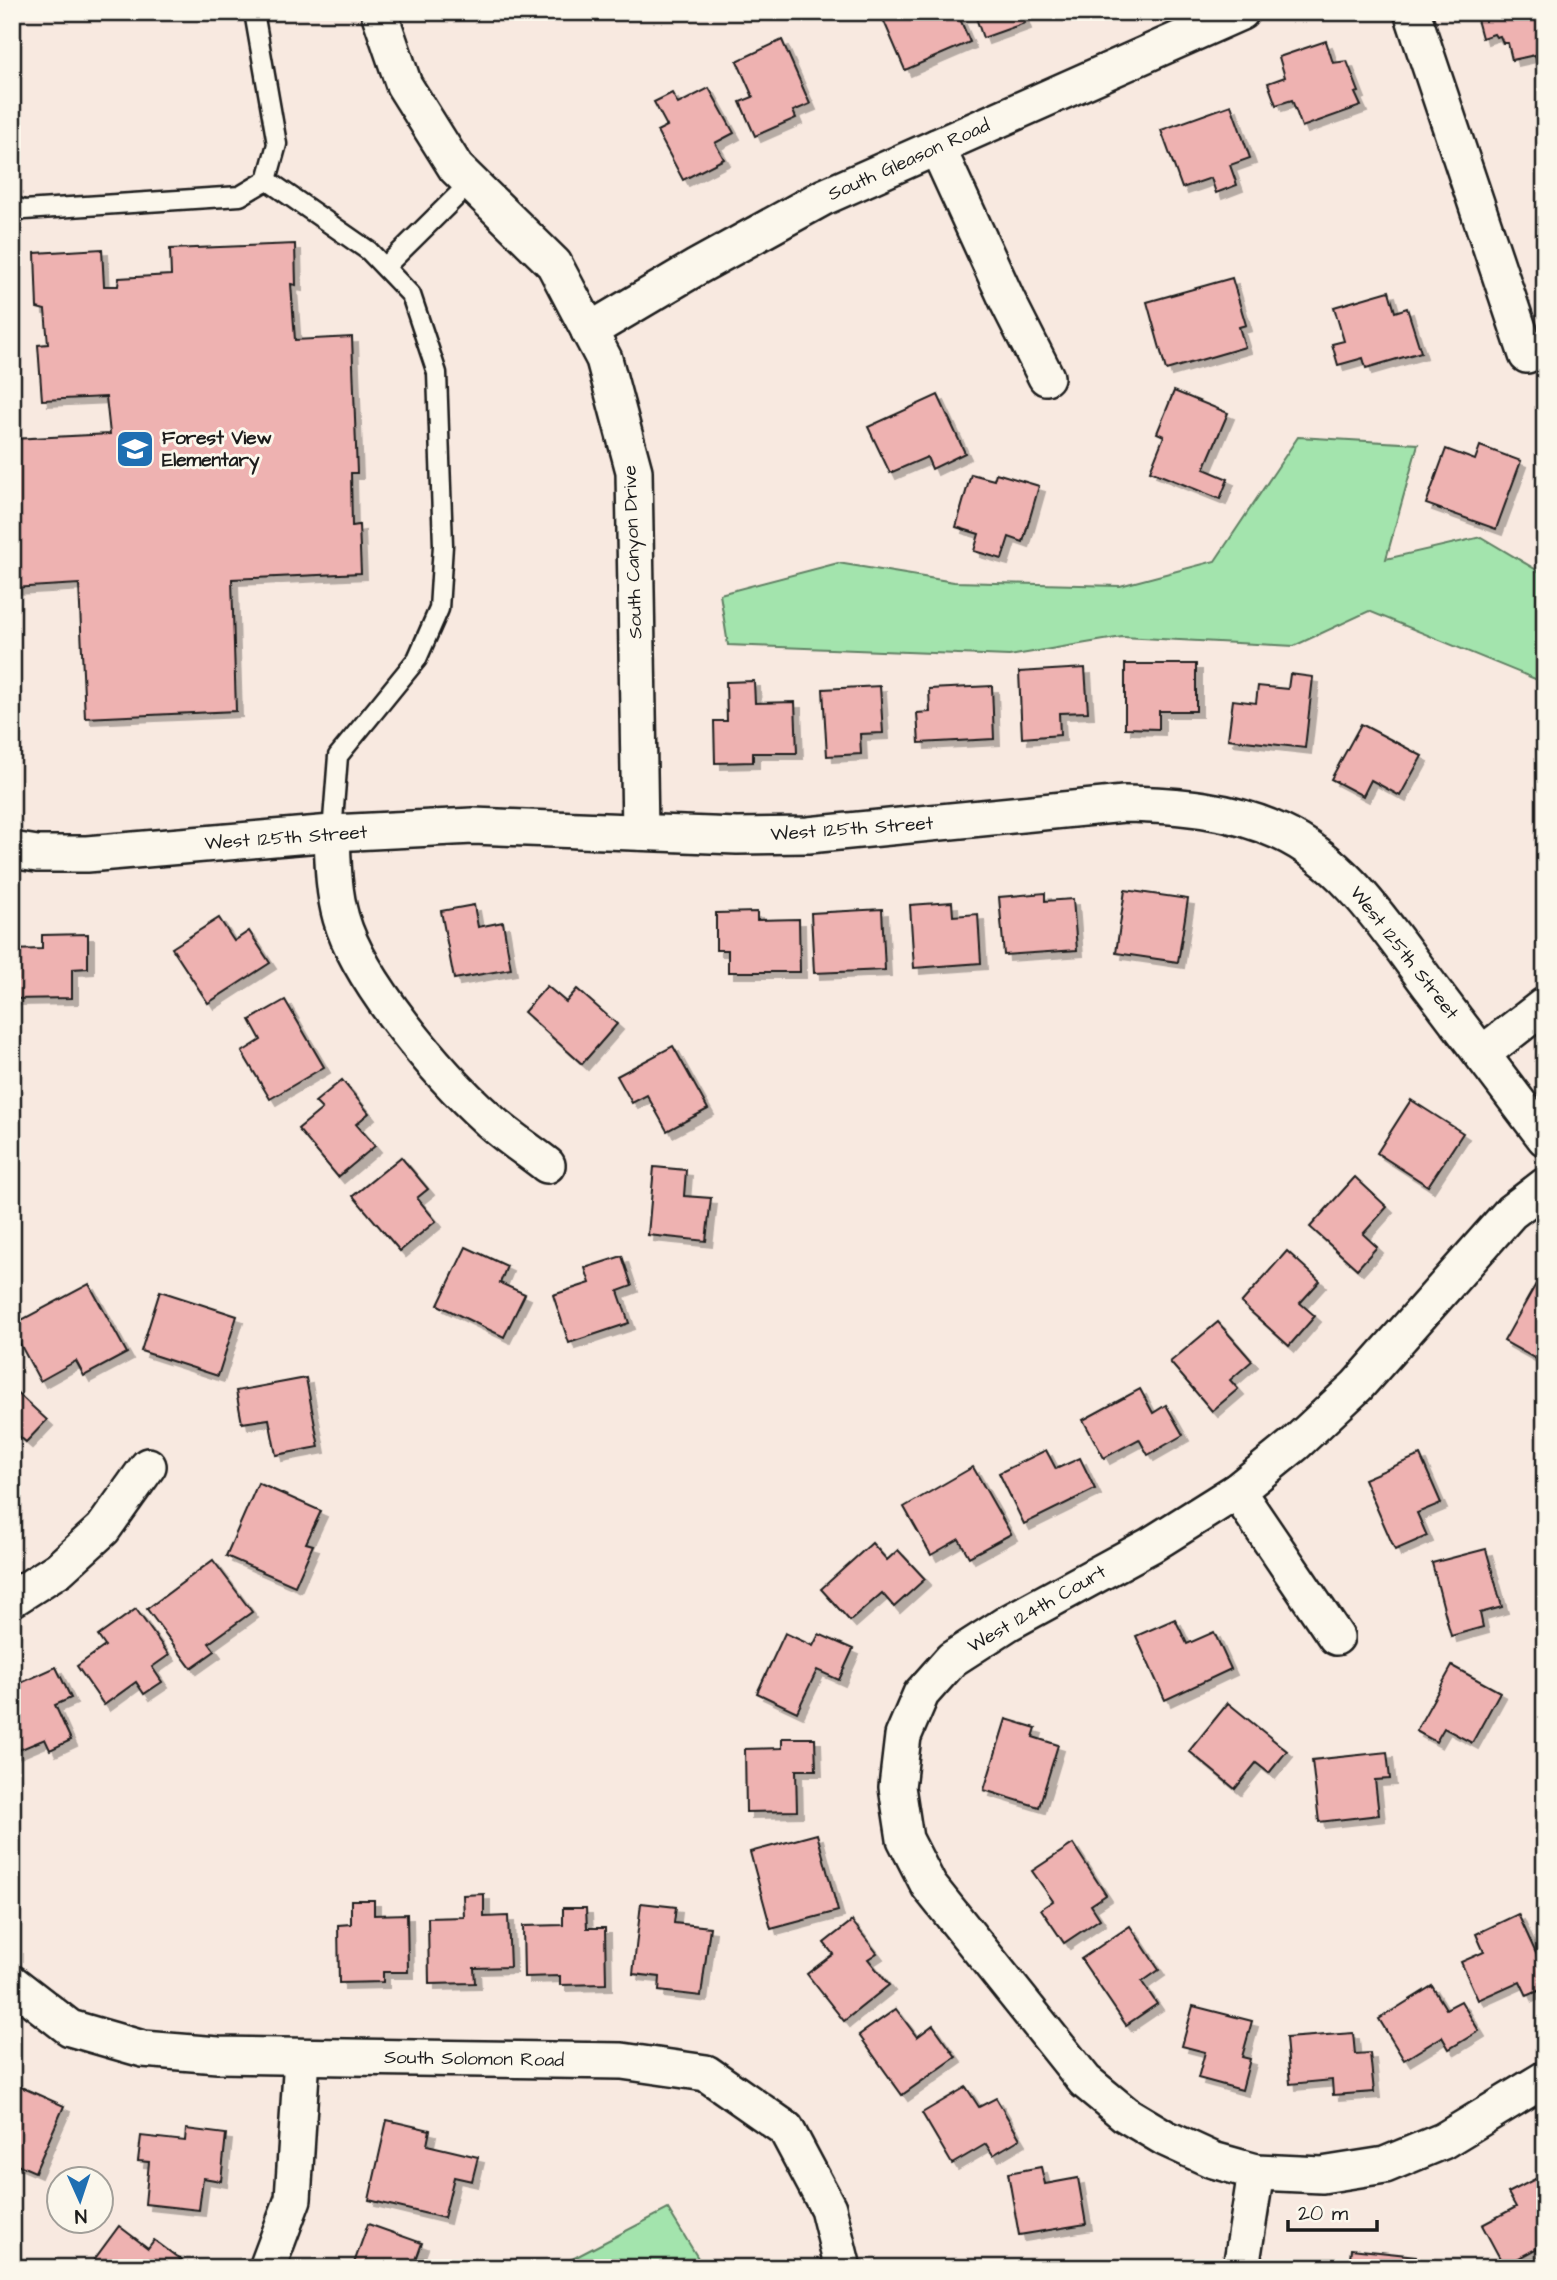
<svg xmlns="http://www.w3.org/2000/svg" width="1557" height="2280" font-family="'Architects Daughter',sans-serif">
<defs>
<filter id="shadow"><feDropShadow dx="6" dy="6" stdDeviation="0" flood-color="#0004"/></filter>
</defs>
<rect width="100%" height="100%" fill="#f8e9e0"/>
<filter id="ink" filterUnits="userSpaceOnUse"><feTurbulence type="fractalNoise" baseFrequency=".0143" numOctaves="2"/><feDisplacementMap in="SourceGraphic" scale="14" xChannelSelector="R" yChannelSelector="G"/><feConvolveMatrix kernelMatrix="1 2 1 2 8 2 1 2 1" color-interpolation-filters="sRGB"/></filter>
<g filter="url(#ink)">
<g fill="#a3e4ad" stroke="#608064" stroke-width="2">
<path d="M1298 437 1418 444 1386 559 1481 537 1545 575V683L1369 611 1294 646 1122 637 1009 656 728 645 720 594 838 563 954 582 1120 586 1215 561Z"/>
<path d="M668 2209 704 2268H555Z"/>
</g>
<g fill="#eeb2b1" stroke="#1c1c1c" stroke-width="2" filter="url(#shadow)">
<path d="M880 12H957L970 42 905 70Z"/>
<path d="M974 12H1021L1025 23 983 38Z"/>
<path d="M1475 12H1545V61L1537 63 1535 55 1512 60 1508 43H1503L1500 36 1496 37 1494 34 1482 38Z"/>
<path d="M782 40 810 104 793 111 796 118 755 136 740 102 753 97 737 61Z"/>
<path d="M1326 41 1333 63 1347 61 1359 92 1355 93 1361 106 1302 127 1292 100 1276 105 1268 83 1285 77 1279 57Z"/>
<path d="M709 88 734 133 715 143 724 159 683 180 657 131 667 126 654 102 672 93 678 104Z"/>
<path d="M1231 105 1250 158 1230 165 1237 185 1216 193 1211 178 1182 188 1161 130Z"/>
<path d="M295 244 296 285 291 284 295 340 352 337 357 473H351L352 526 359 525 361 573 232 579 236 711 85 718 79 584 12 588V439L110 434 106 397 42 400 38 345 48 344 45 310 37 308 35 253 102 249 104 286H118L119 278 171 275 170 249Z"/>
<path d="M1232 278 1246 325 1239 327 1245 347 1166 370 1147 302Z"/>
<path d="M1389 291 1395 312 1407 308 1421 352 1366 368 1363 358 1338 365 1332 344 1344 341 1334 307Z"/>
<path d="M1174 391 1228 413 1204 469 1228 479 1220 499 1150 471 1164 436 1157 433Z"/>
<path d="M938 395 965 453 932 469 927 457 890 473 868 427Z"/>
<path d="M1480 446 1521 461 1496 529 1426 504 1446 449 1475 460Z"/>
<path d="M996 473 1039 486 1023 542 1009 537 1002 559 974 551 979 534 956 527 971 474 994 480Z"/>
<path d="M1125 664H1196V711H1159V729L1125 728Z"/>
<path d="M1085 668 1088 712 1059 713 1060 735 1022 738 1019 672Z"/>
<path d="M1290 674 1313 677 1305 748 1228 739 1233 700 1256 703 1258 686 1288 689Z"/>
<path d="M754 681 755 703 795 702 797 753H753V762L715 763 714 721H727L726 682Z"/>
<path d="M880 686 883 733 860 734 861 754 827 756 823 689Z"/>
<path d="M992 686 994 739 919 743 917 713 930 712 929 689Z"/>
<path d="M1361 724 1422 756 1400 796 1371 780 1363 796 1331 779Z"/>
<path d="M1125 890 1188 899 1178 962 1116 953Z"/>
<path d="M1045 893V901L1073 899 1077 950 1004 955 999 897Z"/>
<path d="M952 902 953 916 978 914 981 963 914 968 910 905Z"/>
<path d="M474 905 478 927 503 922 511 969 454 979 441 911Z"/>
<path d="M882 909 885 970 814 973 811 913Z"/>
<path d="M757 912V920L799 919 800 972H728V950H716V913Z"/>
<path d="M219 918 234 941 249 931 270 963 208 1003 172 948Z"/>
<path d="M88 934V968L72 969V998L12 999V950L42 949V935Z"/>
<path d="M547 986 566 1002 577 989 617 1024 582 1064 524 1012Z"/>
<path d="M285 1000 324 1067 270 1099 242 1052 261 1040 250 1020Z"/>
<path d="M673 1046 708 1109 667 1131 647 1095 632 1103 617 1076Z"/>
<path d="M342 1080 369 1113 356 1124 375 1146 338 1177 298 1129 322 1109 315 1102Z"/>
<path d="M1411 1100 1463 1133 1428 1186 1377 1153Z"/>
<path d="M401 1157 428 1189 417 1198 436 1221 400 1251 353 1196Z"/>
<path d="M654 1167 686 1170 684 1196 711 1198 706 1241 648 1235Z"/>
<path d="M1355 1177 1387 1207 1363 1234 1377 1247 1357 1269 1310 1227Z"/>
<path d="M466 1247 507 1266 500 1283 525 1294 504 1337 438 1305Z"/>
<path d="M1287 1251 1320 1281 1300 1303 1315 1316 1289 1346 1241 1303Z"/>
<path d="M622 1256 632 1286 618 1291 629 1323 569 1343 553 1295 590 1283 585 1268Z"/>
<path d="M89 1284 127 1353 84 1376 76 1361 40 1381 12 1329V1325Z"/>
<path d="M1536 1284 1545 1288V1364L1504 1341Z"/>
<path d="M160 1291 237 1316 218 1376 141 1351Z"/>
<path d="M1218 1322 1252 1361 1230 1380 1238 1389 1212 1411 1170 1362Z"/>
<path d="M306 1378 319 1447 276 1455 269 1419 242 1423 236 1391Z"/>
<path d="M12 1388 47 1420 26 1442 12 1430Z"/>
<path d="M1140 1389 1153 1413 1166 1405 1183 1435 1148 1455 1139 1439 1104 1458 1083 1420Z"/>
<path d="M1046 1450 1056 1469 1080 1458 1095 1489 1024 1524 999 1473Z"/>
<path d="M1420 1455 1441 1503 1417 1513 1427 1536 1395 1550 1364 1479Z"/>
<path d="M973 1467 1011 1534 969 1557 959 1539 931 1555 904 1507Z"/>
<path d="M258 1483 321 1511 306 1543 313 1545 295 1586 226 1556Z"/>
<path d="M872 1543 887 1560 898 1550 925 1579 894 1607 882 1593 850 1621 821 1589Z"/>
<path d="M1486 1549 1502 1607 1480 1613 1483 1627 1451 1636 1432 1563Z"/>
<path d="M213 1560 252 1612 209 1643 215 1651 191 1668 147 1609Z"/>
<path d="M136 1609 169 1655 152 1667 162 1682 144 1694 136 1682 104 1705 77 1666 105 1646 98 1636Z"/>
<path d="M1175 1619 1187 1644 1214 1632 1231 1669 1165 1700 1136 1636Z"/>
<path d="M785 1633 813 1646 819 1634 853 1649 839 1680 817 1670 797 1712 757 1693Z"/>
<path d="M1452 1666 1500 1692 1472 1743 1444 1728 1436 1742 1416 1731Z"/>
<path d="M56 1667 71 1698 55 1705 71 1740 50 1750 45 1739 12 1753V1700L19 1697 14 1686Z"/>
<path d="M1228 1703 1287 1751 1269 1773 1256 1763 1235 1789 1189 1751Z"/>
<path d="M1006 1719 1036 1728 1033 1737 1058 1745 1039 1807 984 1790Z"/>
<path d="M782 1738H815L816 1770H796L797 1811 746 1812 745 1749 782 1748Z"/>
<path d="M1387 1752 1390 1779 1375 1780 1379 1815 1319 1822 1312 1760Z"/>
<path d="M817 1834 838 1911 771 1929 750 1852Z"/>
<path d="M1073 1844 1106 1895 1091 1905 1100 1919 1064 1943 1041 1909 1053 1901 1032 1871Z"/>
<path d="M484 1894V1917L508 1916 510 1967 474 1968 475 1983 429 1984 428 1918 464 1917 463 1895Z"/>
<path d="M351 1900H374V1915L407 1914 408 1972H383V1982L339 1983 338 1925 351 1924Z"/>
<path d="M641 1903 676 1907 674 1923 710 1927 701 1996 659 1991 660 1977 633 1974Z"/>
<path d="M563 1908H586L587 1928H605L606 1984 560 1985V1976L524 1977 523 1926 563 1925Z"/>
<path d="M1518 1914 1545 1973V1988L1527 1996 1520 1981 1478 2000 1461 1962 1484 1952 1476 1934Z"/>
<path d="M852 1921 877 1953 868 1959 889 1985 844 2021 807 1974 833 1954 824 1943Z"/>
<path d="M1130 1926 1159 1970 1142 1982 1157 2004 1126 2025 1081 1959Z"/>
<path d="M1432 1986 1446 2009 1461 2001 1479 2031 1449 2049 1442 2037 1404 2060 1379 2019Z"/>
<path d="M1193 2006 1252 2021 1242 2057 1250 2059 1242 2090 1198 2078 1205 2052 1182 2046Z"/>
<path d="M896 2009 917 2037 933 2025 956 2057 902 2095 859 2035Z"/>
<path d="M1353 2033 1355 2054 1370 2053 1374 2092 1333 2095 1332 2080 1290 2084 1286 2038Z"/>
<path d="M12 2083 64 2106 35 2172 12 2162Z"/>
<path d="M966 2087 979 2107 996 2098 1020 2139 993 2155 986 2144 952 2164 922 2113Z"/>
<path d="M387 2120 430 2130 427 2145 478 2157 472 2181 454 2177 444 2218 369 2200Z"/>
<path d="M186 2129 226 2134 221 2181 203 2178 199 2210 145 2204 149 2162 138 2161 141 2136 185 2141Z"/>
<path d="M1041 2167 1045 2184 1078 2178 1086 2224 1019 2235 1008 2173Z"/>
<path d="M1545 2174V2244L1504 2266 1482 2225 1516 2207 1508 2193Z"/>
<path d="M368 2224 422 2243 416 2260 433 2268 353 2266Z"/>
<path d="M119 2226 148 2248 154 2240 185 2263 182 2268H88Z"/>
<path d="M1351 2249 1416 2256 1415 2268H1349Z"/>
<path d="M1104 2260 1106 2268H1076V2267Z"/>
</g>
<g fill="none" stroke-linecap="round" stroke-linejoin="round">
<defs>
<g id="service">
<path d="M267 180 369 251 411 295 437 373 443 545 439 609 417 659 338 756 332 833"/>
<path d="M12 206 24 210 240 196 267 180 277 144 254 12"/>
<path d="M385 267 471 182"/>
</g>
<g id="minor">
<path d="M379 12 404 85 456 168 554 264 604 359 634 471 640 832"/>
<path d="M1412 12 1527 355"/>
<path d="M937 147 1008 302 1046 377"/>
<path d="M589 331 697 267 824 197 1241 12"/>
<path d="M332 833C333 861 333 890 341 918 359 981 439 1075 488 1119 506 1136 528 1150 547 1165"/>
<path d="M12 850 37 854H87L332 833 473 826 737 836 808 835 1124 804C1177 805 1231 809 1280 832 1348 863 1389 932 1433 990 1470 1039 1507 1088 1545 1138"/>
<path d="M1482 1054 1545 1005"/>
<path d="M1545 1186 1511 1212 1357 1386 1295 1444 1237 1491 1151 1545 1008 1623 952 1659 921 1694 903 1736 897 1787 905 1839 929 1886 1085 2081 1125 2114 1165 2138 1213 2160 1256 2172 1322 2175 1385 2165 1443 2141 1545 2079"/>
<path d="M1237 1491 1336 1637"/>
<path d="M12 1599 59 1569 103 1529 148 1466"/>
<path d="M12 1983 70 2028 143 2049 218 2055 622 2061 706 2073 786 2129 828 2208 843 2268"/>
<path d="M267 2268 293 2199 302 2057"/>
<path d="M1241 2268 1256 2172"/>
</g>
</defs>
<use href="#service" stroke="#1c1c1c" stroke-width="23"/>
<use href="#minor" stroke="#1c1c1c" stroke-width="40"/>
<use href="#service" stroke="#fbf7ec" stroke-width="18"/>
<use href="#minor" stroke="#fbf7ec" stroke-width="35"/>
</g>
</g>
<defs>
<symbol id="school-square" viewBox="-11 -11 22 22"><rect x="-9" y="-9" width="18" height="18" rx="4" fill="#1f6fb2" stroke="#fbf7ec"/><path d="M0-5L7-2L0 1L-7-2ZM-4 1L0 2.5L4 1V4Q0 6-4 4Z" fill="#fff"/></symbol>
</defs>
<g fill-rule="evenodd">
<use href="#school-square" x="113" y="427" width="44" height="44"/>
</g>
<g text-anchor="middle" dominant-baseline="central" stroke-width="6" stroke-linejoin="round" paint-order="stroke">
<g font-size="19" fill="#1c1c1c" stroke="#fbf7ec">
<text transform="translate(909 160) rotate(-24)">South Gleason Road</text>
<text transform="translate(633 552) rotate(-92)">South Canyon Drive</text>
<text transform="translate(852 829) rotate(-4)">West 125th Street</text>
<text transform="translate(286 838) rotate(-4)">West 125th Street</text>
<text transform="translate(1404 953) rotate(52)">West 125th Street</text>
<text transform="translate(1037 1609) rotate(-30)">West 124th Court</text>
<text transform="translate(474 2059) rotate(1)">South Solomon Road</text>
</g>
<g font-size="19" font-weight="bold" fill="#1c1c1c" stroke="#fbf7ec" text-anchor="start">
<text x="162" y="438">Forest View<tspan x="162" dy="22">Elementary</tspan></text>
</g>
</g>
<rect width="1557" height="2280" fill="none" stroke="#fbf7ec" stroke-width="42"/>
<rect x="21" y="21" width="1515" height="2238" fill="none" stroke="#1c1c1c" stroke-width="2.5" filter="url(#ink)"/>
<g transform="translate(80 2200) rotate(177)"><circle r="33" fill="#fbf7ec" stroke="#a29f99" stroke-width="2"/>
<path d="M0-5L12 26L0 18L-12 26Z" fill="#1f6fb2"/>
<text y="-10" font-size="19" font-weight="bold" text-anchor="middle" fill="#1c1c1c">N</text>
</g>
<path d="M1288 2220v10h89v-10" fill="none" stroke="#1c1c1c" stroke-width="3.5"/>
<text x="1298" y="2220" font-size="21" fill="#1c1c1c" stroke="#fbf7ec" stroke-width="5" paint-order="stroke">20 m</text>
</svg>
